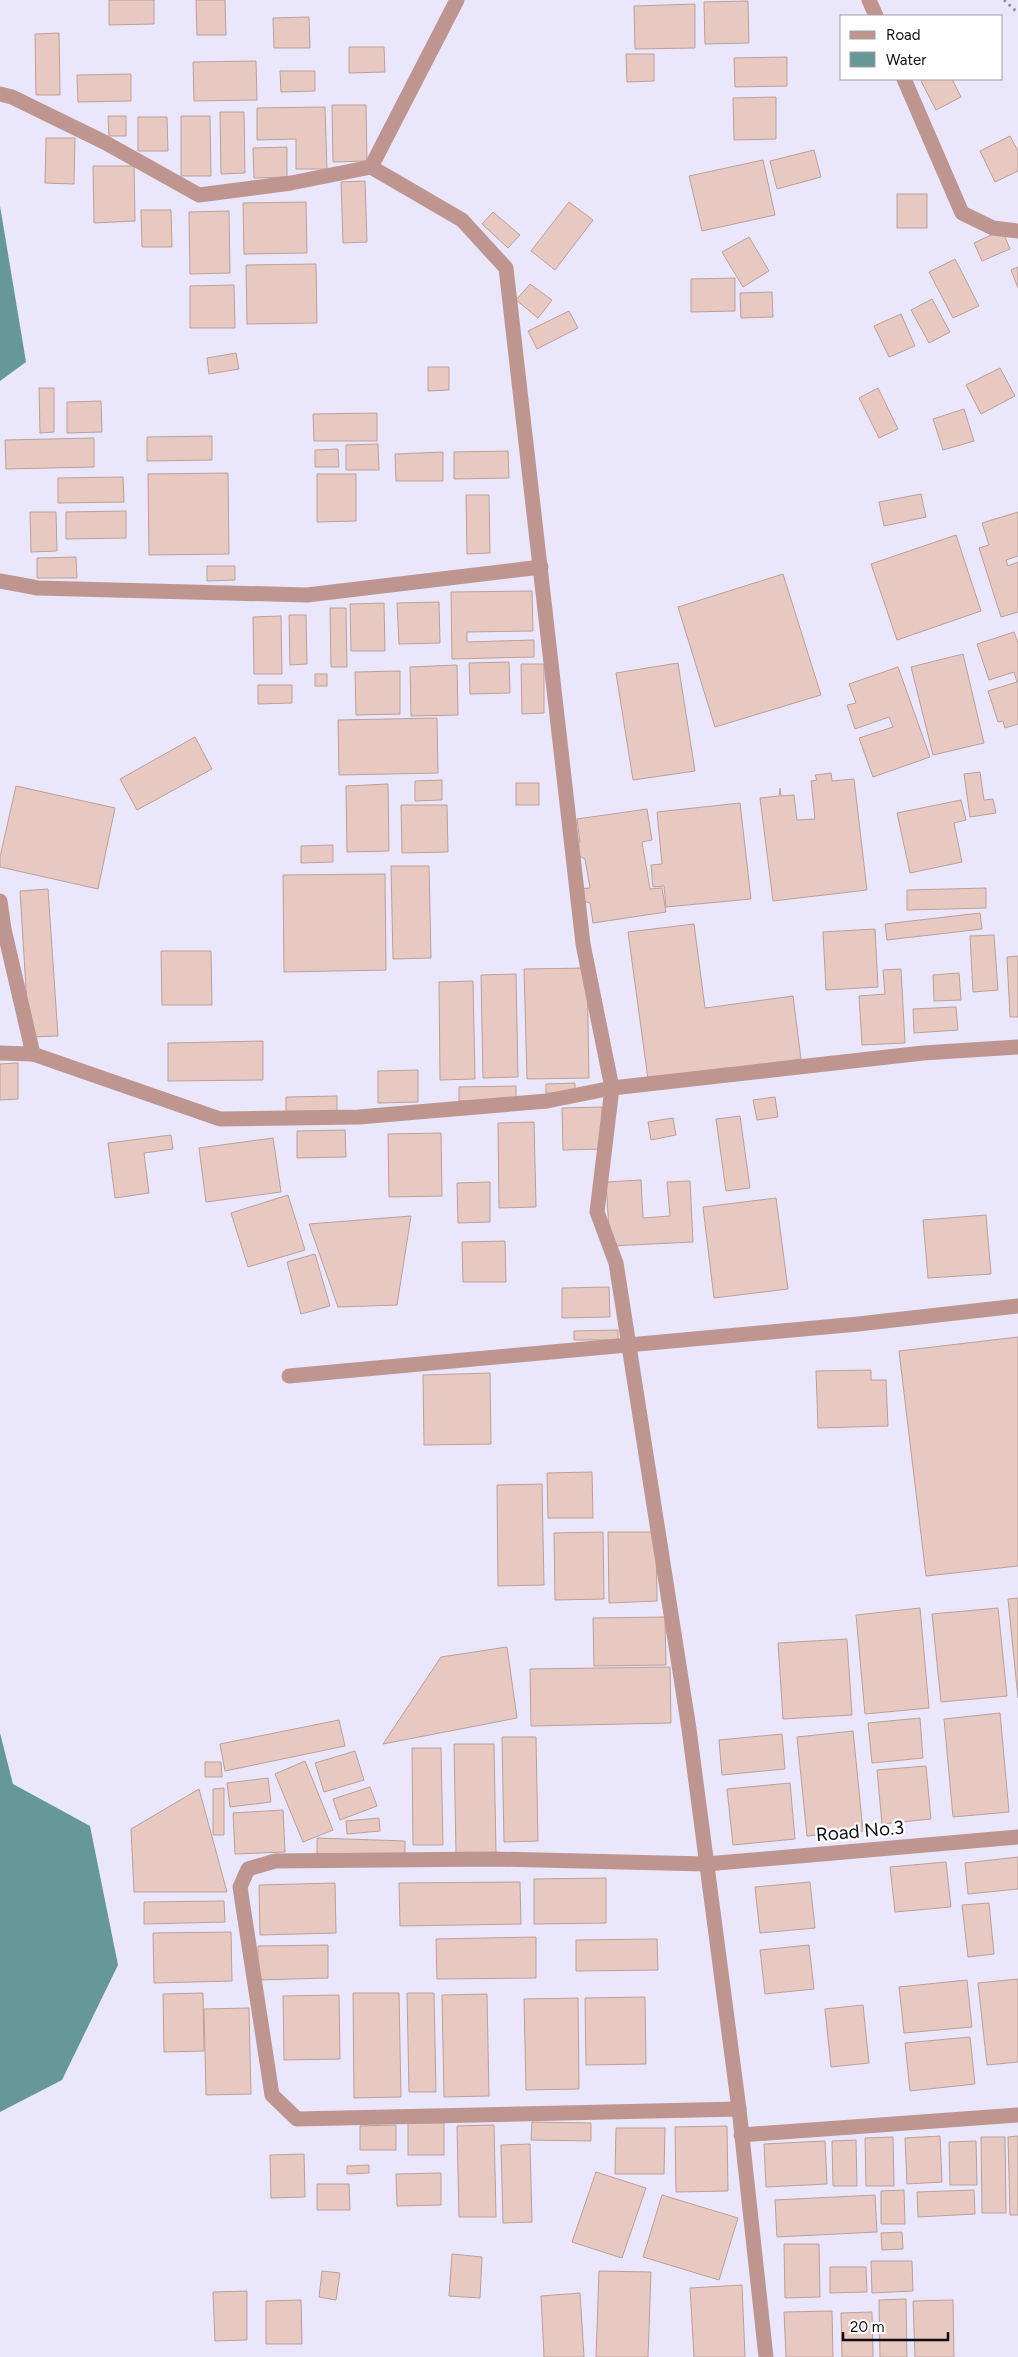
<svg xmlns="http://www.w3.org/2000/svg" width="1018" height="2357" font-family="Figtree,sans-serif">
<rect width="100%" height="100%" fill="#eae7fc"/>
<g fill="#669899">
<path d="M0 206 26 362 0 381Z"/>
<path d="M0 1733 13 1784 90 1826 118 1965 62 2080 0 2112Z"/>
</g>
<g fill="#e7c9c1" stroke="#bc9f97">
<path d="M109 0H154V24L109 25Z"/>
<path d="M196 0H225L226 35H197Z"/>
<path d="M748 1 749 43 705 44 704 2Z"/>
<path d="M695 4V48L635 49 634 6Z"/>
<path d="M309 17 310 48H274L273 18Z"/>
<path d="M59 33 60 95H36L35 34Z"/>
<path d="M349 47H384L385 72 349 73Z"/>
<path d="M626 54H654V81L627 82Z"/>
<path d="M787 57V86L735 87 734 58Z"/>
<path d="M256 61 257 100 194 101 193 62Z"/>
<path d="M280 71H315V91L281 92Z"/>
<path d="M131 74V101L78 102 77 75Z"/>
<path d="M925 79H952L961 97 936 110 921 81Z"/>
<path d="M776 97V139L734 140 733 98Z"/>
<path d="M332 105H366L367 161 333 162Z"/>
<path d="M325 107 327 169H296V139L257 140V108Z"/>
<path d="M220 112H244L245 173 221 174Z"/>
<path d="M108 116H126V136H109Z"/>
<path d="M181 116H210L211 176H181Z"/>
<path d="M138 117H167L168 151H138Z"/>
<path d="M1010 136 1018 151V171L995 182 980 151Z"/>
<path d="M46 138H75L74 184 45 183Z"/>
<path d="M287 147V177L254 178 253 148Z"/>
<path d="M814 150 821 177 777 189 770 161Z"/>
<path d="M763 160 775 215 702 231 689 176Z"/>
<path d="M93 166H134L135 221 94 223Z"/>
<path d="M365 181 367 242 343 243 341 182Z"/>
<rect x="897" y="194" width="30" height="34"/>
<path d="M306 202 307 253 244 254 243 203Z"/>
<path d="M569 202 593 220 555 270 531 251Z"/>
<path d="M141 210H171L172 247H142Z"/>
<path d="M229 211 230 273 190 274 189 212Z"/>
<path d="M493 212 520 235 508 248 482 224Z"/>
<path d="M1002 230 1010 249 982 261 974 243Z"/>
<path d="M749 237 769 271 743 287 722 252Z"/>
<path d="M955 259 979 306 953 318 929 272Z"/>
<path d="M316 264 317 323 247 324 246 265Z"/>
<path d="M1018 267V288L1011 270Z"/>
<path d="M735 278V311L691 312V279Z"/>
<path d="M530 284 552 300 538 318 516 300Z"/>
<path d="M234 285 235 328H190V286Z"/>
<path d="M772 292 773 317 741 318 740 293Z"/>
<path d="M932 299 950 332 929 343 911 310Z"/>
<path d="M569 311 578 328 537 349 528 331Z"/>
<path d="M901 314 915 346 889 357 874 326Z"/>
<path d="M236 353 239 369 209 374 207 358Z"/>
<path d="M428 367H449V390L428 391Z"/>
<path d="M1000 368 1015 396 981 414 966 385Z"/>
<path d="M39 388H54V432L40 433Z"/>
<path d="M878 388 898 429 879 438 859 398Z"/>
<path d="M101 401 102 432 67 433V402Z"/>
<path d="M964 409 974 441 943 450 933 419Z"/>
<path d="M377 413V441H314L313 414Z"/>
<path d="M212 436V460L147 461V437Z"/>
<path d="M94 438V467L6 469 5 440Z"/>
<path d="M378 444 379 470H346V445Z"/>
<path d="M338 449 339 467H315V450Z"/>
<path d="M508 451 509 478 454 479V452Z"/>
<path d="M443 452V481H396L395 454Z"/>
<path d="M228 473 229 554 149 555 148 474Z"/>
<path d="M317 474H356V521L317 522Z"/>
<path d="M123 477 124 502 58 503V478Z"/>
<path d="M921 494 926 517 884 526 879 502Z"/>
<path d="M466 495H489L490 553 467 554Z"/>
<path d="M126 511V538L66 539V512Z"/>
<path d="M30 512H56L57 551 31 552Z"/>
<path d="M1018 512V556L1006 560 1008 566 1018 562V612L1001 617 979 548 989 545 982 523Z"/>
<path d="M956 535 981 611 897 640 871 564Z"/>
<path d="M76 557 77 578H37V558Z"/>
<path d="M207 566H235V580L207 581Z"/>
<path d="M783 574 821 695 715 727 678 607Z"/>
<path d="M532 591 533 631 467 632V642L534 640V657L452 659 451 592Z"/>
<path d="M439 602 440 643 399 644 397 603Z"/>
<path d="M384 603 385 651H351L350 604Z"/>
<path d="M330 608H346L347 667H331Z"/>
<path d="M289 615H306L307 664 290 665Z"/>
<path d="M281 616 282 674H254L253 617Z"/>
<path d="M1014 632 1018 643V724L1005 728 1003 721 998 722 988 691 1017 682 1014 672 989 680 977 644Z"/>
<path d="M963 654 984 743 933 755 911 667Z"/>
<path d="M509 662 510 693 470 694 469 663Z"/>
<path d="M678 663 695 771 633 780 616 673Z"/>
<path d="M521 664H544V713L522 714Z"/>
<path d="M457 665 458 715 411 716 410 667Z"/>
<path d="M898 667 930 757 873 777 859 738 893 727 889 717 855 729 847 705 856 703 849 684Z"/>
<path d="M400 671V714L356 715 355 672Z"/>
<rect x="315" y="674" width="12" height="12"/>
<path d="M258 685H292V703L258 704Z"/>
<path d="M437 718 438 773 339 775 338 720Z"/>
<path d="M195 737 212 769 137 810 120 779Z"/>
<path d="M980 772 984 800 993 799 996 813 970 817 964 774Z"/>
<path d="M831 773 832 781 854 779 867 890 773 901 760 798 779 796 780 788 781 796 794 795 797 820 815 819 811 781 817 780 815 775Z"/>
<path d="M442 780V800L415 801V781Z"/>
<rect x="516" y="783" width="23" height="22"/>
<path d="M388 784 389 851 347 852 346 786Z"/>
<path d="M16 786 115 808 98 889 0 867V857Z"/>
<path d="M961 800 966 820 954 823 962 862 910 873 897 813Z"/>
<path d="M740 803 751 899 666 907 664 886 653 887 651 865 662 864 657 812Z"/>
<path d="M401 805H447L448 852 402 853Z"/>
<path d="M647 809 652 840 642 842 650 889 662 888 666 912 593 923 590 903 580 900 578 889 590 888 585 859 574 853 575 842H580L577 819Z"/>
<path d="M333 845V862L301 863V846Z"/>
<path d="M391 866H429L431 958 393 959Z"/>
<path d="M385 874 386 970 284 972 283 875Z"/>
<path d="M986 888V908L907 910V890Z"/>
<path d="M48 889 58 1036 29 1037 20 891Z"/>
<path d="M980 913 982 929 887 940 885 924Z"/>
<path d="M694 924 705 1008 793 996 801 1059 648 1079 628 932Z"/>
<path d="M875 929 878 987 826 990 823 932Z"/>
<path d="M994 935 998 990 973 992 970 936Z"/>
<path d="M161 951H211L212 1005H162Z"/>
<path d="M1018 956V1017H1010L1007 957Z"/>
<path d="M587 968 589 1078 527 1079 524 969Z"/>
<path d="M901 969 905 1043 862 1045 859 996 885 994 883 970Z"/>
<path d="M959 973 961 1000 934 1001 933 975Z"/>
<path d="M516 974 518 1077 483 1078 481 975Z"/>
<path d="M473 981 475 1079 440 1080 439 982Z"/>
<path d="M956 1007 958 1030 914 1033 913 1009Z"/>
<path d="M263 1041V1080L168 1081V1043Z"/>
<path d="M18 1063V1099L0 1100V1064Z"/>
<path d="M418 1070V1102L378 1103V1071Z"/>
<path d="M575 1083V1093H546V1084Z"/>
<path d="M516 1086V1099L459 1101V1087Z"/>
<path d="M337 1096V1115L286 1116V1097Z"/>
<path d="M775 1097 778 1117 757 1120 753 1100Z"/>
<path d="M602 1107 603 1149 563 1150 562 1108Z"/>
<path d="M740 1116 750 1188 726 1191 716 1119Z"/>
<path d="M673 1118 676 1135 651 1140 648 1122Z"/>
<path d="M534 1122 536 1207 499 1208 498 1123Z"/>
<path d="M345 1130 346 1157 297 1158V1131Z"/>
<path d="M441 1133 442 1196 389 1197 388 1134Z"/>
<path d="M171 1135 173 1149 144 1153 149 1193 115 1198 108 1143Z"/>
<path d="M273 1138 281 1192 206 1202 199 1148Z"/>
<path d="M641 1180 643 1218 670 1216 667 1182 690 1181 693 1242 610 1246 606 1182Z"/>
<path d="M490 1182V1222L458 1223 457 1183Z"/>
<path d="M288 1195 305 1250 248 1267 231 1213Z"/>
<path d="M776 1198 788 1289 714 1298 703 1207Z"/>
<path d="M986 1215 991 1274 928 1278 923 1220Z"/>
<path d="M411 1216 397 1305 338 1307 309 1224Z"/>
<path d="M505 1241 506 1282H463L462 1242Z"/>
<path d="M315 1254 330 1306 301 1314 287 1262Z"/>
<path d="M609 1287 610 1317 562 1318V1288Z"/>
<path d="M618 1330V1340H574V1331Z"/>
<path d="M1018 1337V1566L926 1576 899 1351Z"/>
<path d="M871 1370V1380H886L888 1426 818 1428 816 1371Z"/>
<path d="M490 1373 491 1444 424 1445 423 1375Z"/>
<path d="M592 1472 593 1518H548L547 1473Z"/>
<path d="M542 1484 544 1585 498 1586 497 1485Z"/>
<path d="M603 1532 604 1599 555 1600 554 1533Z"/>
<path d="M608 1532H656L657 1601 609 1603Z"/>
<path d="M1018 1598V1698L1008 1599Z"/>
<path d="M920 1608 929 1708 865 1714 856 1615Z"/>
<path d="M998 1608 1007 1696 941 1702 932 1614Z"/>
<path d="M665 1617 666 1665 594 1666 593 1618Z"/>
<path d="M847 1639 852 1715 783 1719 778 1643Z"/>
<path d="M507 1647 517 1718 383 1744 441 1657Z"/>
<path d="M670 1667 671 1723 531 1726 530 1669Z"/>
<path d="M1000 1713 1009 1812 953 1817 944 1719Z"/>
<path d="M920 1718 923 1758 872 1763 868 1723Z"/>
<path d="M339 1720 345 1746 225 1771 220 1744Z"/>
<path d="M853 1731 863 1831 807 1836 797 1737Z"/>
<path d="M782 1734 785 1769 722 1775 719 1740Z"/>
<path d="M502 1737H536L538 1841 504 1842Z"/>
<path d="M454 1744H494L496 1854H456Z"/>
<path d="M412 1748H441L443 1845H413Z"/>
<path d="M355 1751 364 1780 324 1792 315 1763Z"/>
<path d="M305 1761 333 1830 303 1842 275 1774Z"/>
<path d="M205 1762H221L222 1777H205Z"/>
<path d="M926 1766 931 1819 882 1824 877 1770Z"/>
<path d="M268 1778 271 1802 230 1807 227 1783Z"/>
<path d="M790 1783 795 1839 733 1845 727 1789Z"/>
<path d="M370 1787 377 1806 340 1820 333 1799Z"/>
<path d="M224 1788V1835H213V1789Z"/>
<path d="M199 1789 227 1892H134L131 1829Z"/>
<path d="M283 1810 285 1852 235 1854 233 1813Z"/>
<path d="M379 1818 380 1831 347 1834 346 1821Z"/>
<path d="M317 1838 405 1841V1859L317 1856Z"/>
<path d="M1018 1857V1889L968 1894 965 1863Z"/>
<path d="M946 1862 951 1907 895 1912 890 1867Z"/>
<path d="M606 1878V1923L534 1924V1879Z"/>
<path d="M520 1882 521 1924 400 1926 399 1883Z"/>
<path d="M810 1882 815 1928 760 1933 755 1887Z"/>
<path d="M335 1883 336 1933 260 1935 259 1885Z"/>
<path d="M224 1901 225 1922 144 1924V1902Z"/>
<path d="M989 1903 994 1954 968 1957 962 1905Z"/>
<path d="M231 1932 232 1981 154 1983 153 1933Z"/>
<path d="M536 1937V1978L437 1979 436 1939Z"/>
<path d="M657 1939 658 1970 576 1971V1940Z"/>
<path d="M328 1945V1978L258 1980V1946Z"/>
<path d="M809 1945 814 1989 765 1994 760 1950Z"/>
<path d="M1018 1979V2062L987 2065 978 1983Z"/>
<path d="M967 1980 972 2027 904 2033 899 1987Z"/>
<path d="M203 1993 204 2051 164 2052 163 1994Z"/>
<path d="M353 1993H399L401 2097 354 2098Z"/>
<path d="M407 1993H434L436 2092H409Z"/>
<path d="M487 1994 489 2096 444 2097 442 1995Z"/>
<path d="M339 1995 340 2059 284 2060 283 1996Z"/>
<path d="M645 1997 646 2064 586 2065 585 1998Z"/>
<path d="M578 1998 579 2089 526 2090 524 1999Z"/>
<path d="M863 2005 869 2063 831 2067 825 2009Z"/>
<path d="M249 2008 251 2094 206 2095 204 2009Z"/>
<path d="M970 2037 975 2084 910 2091 905 2043Z"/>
<path d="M532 2122 591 2123V2141L531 2140Z"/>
<rect x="408" y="2123" width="36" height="32"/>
<path d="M396 2125V2150H360V2126Z"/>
<path d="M494 2125 496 2217H459L457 2126Z"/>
<path d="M727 2126 728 2191 676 2192 675 2127Z"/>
<path d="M616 2128H665L664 2174H615Z"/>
<path d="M940 2136 942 2182 907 2184 905 2138Z"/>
<path d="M1018 2136V2215H1010L1008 2137Z"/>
<path d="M893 2137 894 2186H866L865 2138Z"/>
<path d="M981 2137H1005L1006 2213H982Z"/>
<path d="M856 2140 857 2186H833L832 2141Z"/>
<path d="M825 2141 827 2184 766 2187 764 2144Z"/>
<path d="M976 2141 977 2185H950L949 2142Z"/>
<path d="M530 2144 532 2222 503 2223 501 2145Z"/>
<path d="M304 2154 305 2197 271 2198 270 2155Z"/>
<path d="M369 2165V2173L347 2174V2166Z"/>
<path d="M596 2172 646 2188 622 2258 572 2242Z"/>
<path d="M441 2173V2205L397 2206 396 2174Z"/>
<path d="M317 2184H349L350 2210H317Z"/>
<path d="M904 2190 905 2224H881V2191Z"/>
<path d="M974 2190 975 2214 918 2217 917 2192Z"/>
<path d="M662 2195 738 2218 719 2280 643 2257Z"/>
<path d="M875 2195 877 2232 777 2237 775 2200Z"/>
<path d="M902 2232 903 2249 882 2250 881 2233Z"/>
<path d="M784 2244H819L820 2297 785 2298Z"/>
<path d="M452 2254 482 2257 480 2298 449 2296Z"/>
<path d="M871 2261H912L913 2291 872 2293Z"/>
<path d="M830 2267H866L867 2292 830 2293Z"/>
<path d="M322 2271 340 2273 336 2300 319 2297Z"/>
<path d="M599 2271 651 2272 648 2357H596Z"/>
<path d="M742 2285 745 2357H694L690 2288Z"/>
<path d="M247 2291V2340L215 2341 213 2292Z"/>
<path d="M580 2293 584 2357H544L541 2296Z"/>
<path d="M906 2299 907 2357H880L879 2300Z"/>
<path d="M301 2300 302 2344H266V2301Z"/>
<path d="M953 2300 954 2357H915L913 2301Z"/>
<path d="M832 2311 833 2357H786L784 2312Z"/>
<path d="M872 2312 873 2357H842L841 2313Z"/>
</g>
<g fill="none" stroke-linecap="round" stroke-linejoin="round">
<path stroke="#9390a0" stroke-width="3" stroke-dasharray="2.5 4" stroke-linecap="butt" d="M1004 0 1018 13"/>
<g stroke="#bf9590" stroke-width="15">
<path d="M457 0 371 167 462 220 506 268 583 944 612 1088 597 1212 616 1263 689 1729 739 2109 766 2357"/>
<path d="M869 0 876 16"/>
<path d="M904 79 962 213 993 228 1018 231"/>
<path d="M0 94 12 97 104 142 199 195 291 183 371 167"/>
<path d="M0 581 38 588 307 595 541 567"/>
<path d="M0 901 4 929 33 1054 0 1053"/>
<path d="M33 1054 220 1119 359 1117 547 1101 612 1088 923 1053 1018 1047"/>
<path d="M289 1376 858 1324 1018 1306"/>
<path d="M739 2109 297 2119 272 2095 240 1887 248 1869 275 1861 494 1859 706 1864 1018 1837"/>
<path d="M741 2135 1018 2115"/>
</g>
</g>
<g text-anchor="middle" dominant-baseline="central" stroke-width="4.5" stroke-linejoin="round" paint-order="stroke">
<g font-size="19" fill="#0e0c15" stroke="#fff">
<text transform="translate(860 1831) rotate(-5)">Road No.3</text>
</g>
</g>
<rect x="840" y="15" width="162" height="65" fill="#ffffff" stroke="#9f9ea1"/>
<rect x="850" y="31" width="25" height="8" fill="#bf9590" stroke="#9f9ea1"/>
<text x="886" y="40" font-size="15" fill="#0e0c15">Road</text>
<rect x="850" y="52" width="25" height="15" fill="#669899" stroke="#9f9ea1"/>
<text x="886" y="65" font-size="15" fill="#0e0c15">Water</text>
<path d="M843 2332v8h105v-8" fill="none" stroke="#0e0c15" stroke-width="2.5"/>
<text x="850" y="2332" font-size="15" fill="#0e0c15" stroke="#ffffff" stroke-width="4" paint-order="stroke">20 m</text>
</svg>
